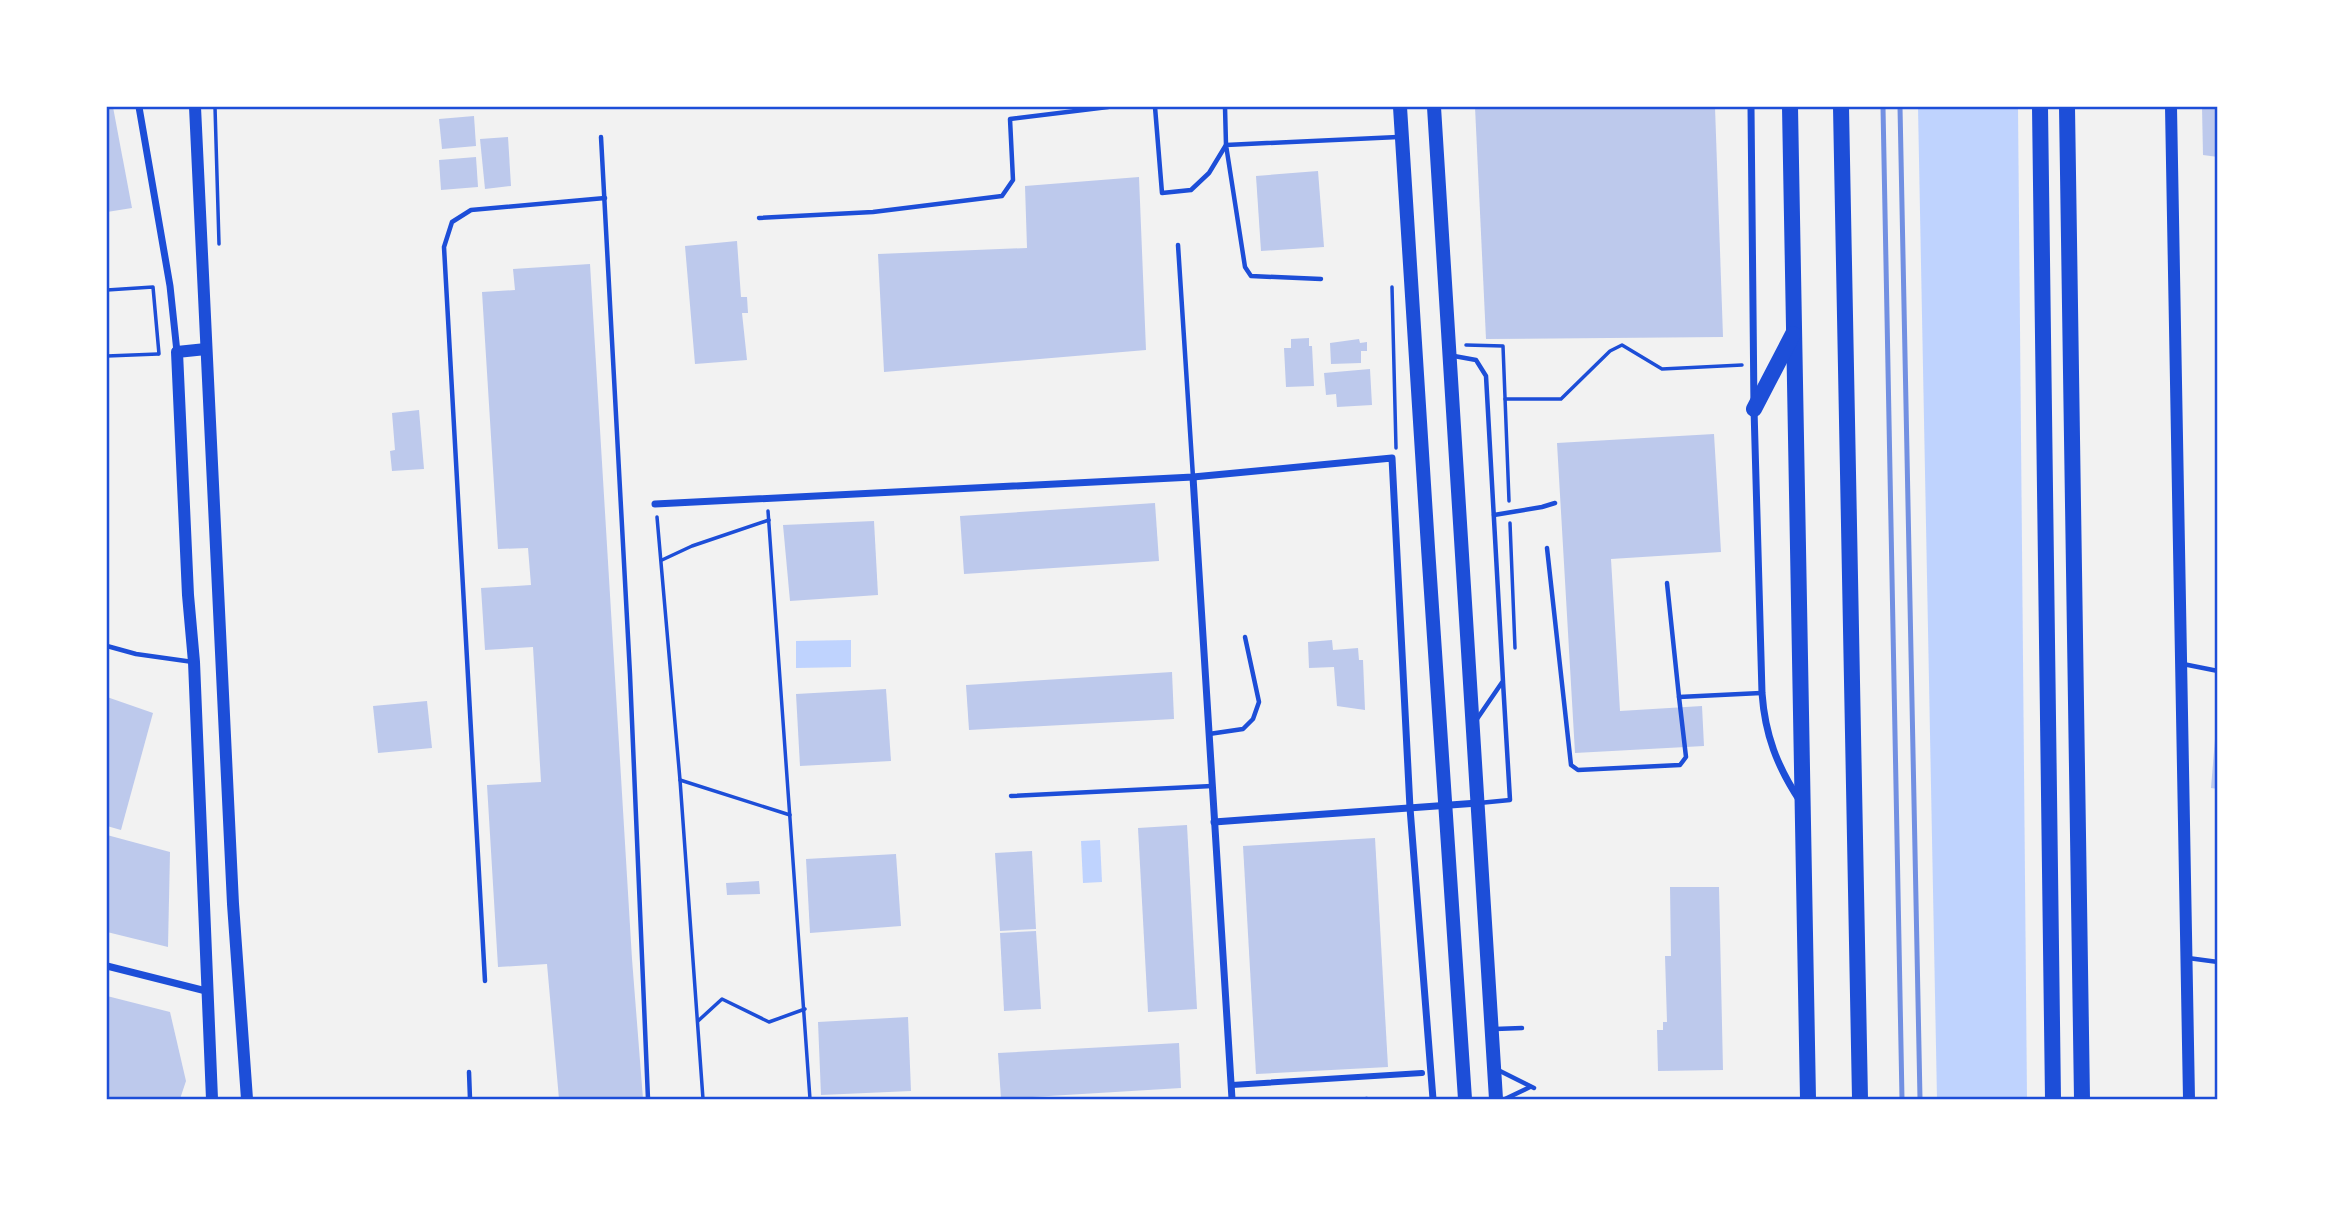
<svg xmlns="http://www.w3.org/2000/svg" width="2325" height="1206" font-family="'Source Sans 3',sans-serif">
<rect width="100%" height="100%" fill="#f2f2f2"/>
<g fill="#bfd3fe">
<path d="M1918 107H2018L2027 1099H1937Z"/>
<path d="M851 640V667L796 668V641Z"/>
<path d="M1100 840 1102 882 1083 883 1081 841Z"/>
</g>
<g fill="#bdc9ec">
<path d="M107 107H113L132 208 107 212Z"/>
<path d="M1475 107H1715L1723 337 1486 339Z"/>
<path d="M2202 107H2218V157L2203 155Z"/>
<path d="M474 116 476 146 442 149 439 119Z"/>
<path d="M508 137 511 186 485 189 480 139Z"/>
<path d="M476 157 478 187 441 190 439 160Z"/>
<path d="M1318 171 1324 247 1261 251 1256 176Z"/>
<path d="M1139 177 1146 350 884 372 878 254 1027 248 1025 186Z"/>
<path d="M737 241 741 297H747L748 313H742L747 360 695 364 685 246Z"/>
<path d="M590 264 632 959 643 1099H559L547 964 498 967 487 785 541 782 533 647 485 650 481 588 531 585 528 548 498 549 482 292 515 290 513 269Z"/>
<path d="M1309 338V346H1312L1314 386 1286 387 1284 348H1291V339Z"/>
<path d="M1359 339 1360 343 1367 342V351H1361V363L1331 364 1330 343Z"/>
<path d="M1370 369 1372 405 1337 407 1336 394 1326 395 1324 373Z"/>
<path d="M419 410 424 469 392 471 390 451 395 450 392 413Z"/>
<path d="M1714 434 1721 552 1611 559 1620 711 1702 706 1704 746 1575 753 1557 443Z"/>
<path d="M1155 503 1159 561 964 574 960 516Z"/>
<path d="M874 521 878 595 790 601 783 525Z"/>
<path d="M1332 640 1333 650 1358 648 1359 660H1363L1365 710 1337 706 1334 667 1309 668 1308 642Z"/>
<path d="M1172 672 1174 719 969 730 966 685Z"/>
<path d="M886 689 891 761 800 766 796 694Z"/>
<path d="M107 697 153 713 121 830 107 826Z"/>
<path d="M427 701 432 748 378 753 373 706Z"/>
<path d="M2215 739H2218V789L2211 788Z"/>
<path d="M1187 825 1197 1009 1148 1012 1138 828Z"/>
<path d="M107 835 170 852 168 947 107 932Z"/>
<path d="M1375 838 1388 1067 1256 1074 1243 846Z"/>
<path d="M1032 851 1036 929 1000 931 995 853Z"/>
<path d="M896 854 901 926 810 933 806 859Z"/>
<path d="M759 881 760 894 727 895 726 883Z"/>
<path d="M1670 887H1719L1723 1070 1658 1071 1657 1030H1663V1022H1667L1665 956H1671Z"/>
<path d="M1036 931 1041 1009 1004 1011 1000 933Z"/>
<path d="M107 996 170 1012 186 1081 180 1099H107Z"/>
<path d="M908 1017 911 1091 821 1095 818 1022Z"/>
<path d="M1179 1043 1181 1088 1001 1099 998 1053Z"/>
</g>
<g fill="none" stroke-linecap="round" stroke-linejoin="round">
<g stroke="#1d4ed8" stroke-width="3.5">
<path d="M215 107 219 244"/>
<path d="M1392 287 1396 448"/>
<path d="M107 290 153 287 159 354"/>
<path d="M1466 345 1503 346 1509 501"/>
<path d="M107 356 158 354"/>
<path d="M1505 399H1561L1610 351 1622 345 1662 369 1742 365"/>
<path d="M768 511 810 1099"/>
<path d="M657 517 680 780 703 1099"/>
<path d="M1510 523 1515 648"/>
<path d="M662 560 692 546 769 520"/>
<path d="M680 780 790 815"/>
<path d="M698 1021 722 999 769 1022 805 1009"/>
</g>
<g stroke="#1d4ed8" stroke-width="4.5">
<path d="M1155 107 1162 193 1191 190 1209 173 1226 145 1225 107"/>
<path d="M601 137 630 674 648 1099"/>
<path d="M759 218 873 212 1002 196 1013 180 1010 119 1108 107"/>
<path d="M1178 245 1193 477"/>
<path d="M1321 279 1251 276 1245 267 1226 145 1398 137"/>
<path d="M1454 356 1476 360 1486 376 1503 681 1477 719"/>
<path d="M1494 515 1542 507 1555 503"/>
<path d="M1547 548 1571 765 1578 770 1680 765 1686 757 1679 697"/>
<path d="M1667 583 1679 697 1761 693"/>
<path d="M107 646 136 654 193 662"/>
<path d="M2183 664 2218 671"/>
<path d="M1209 734 1243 729 1253 719 1259 702 1245 637"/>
<path d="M1011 796 1212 786"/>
<path d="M1479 803 1510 800 1503 682"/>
<path d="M2188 958 2218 962"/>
<path d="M485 981 444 247 452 222 471 210 605 198"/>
<path d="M1495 1029 1522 1028"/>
<path d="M1498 1070 1534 1088"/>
<path d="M469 1072 470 1099"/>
<path d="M1366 1099H1367"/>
<path d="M1505 1099 1530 1087"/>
</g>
<path stroke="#1d4ed8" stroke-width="6" d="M1232 1085 1422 1073"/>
<g stroke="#1d4ed8" stroke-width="7">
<path d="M139 107 170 286 177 352"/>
<path d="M1751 107 1754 409 1762 693C1765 735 1777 766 1800 801"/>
<path d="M1193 477 1232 1099"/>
<path d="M655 504 1193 477 1392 458 1410 808 1433 1099"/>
<path d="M1214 822 1478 803"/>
<path d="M107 966 206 991"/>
</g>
<g stroke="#1d4ed8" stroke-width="12">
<path d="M195 107 233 904 247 1099"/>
<path d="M2171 107 2189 1099"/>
<path d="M206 349 177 352 188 595 194 662 212 1099"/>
</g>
<g stroke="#1d4ed8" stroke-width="14">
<path d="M1400 107C1419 438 1444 768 1465 1099"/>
<path d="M1434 107 1496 1099"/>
</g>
<g stroke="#1d4ed8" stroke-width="16">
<path d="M1790 107 1808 1099"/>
<path d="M1841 107 1860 1099"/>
<path d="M2040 107 2053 1099"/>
<path d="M2067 107 2082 1099"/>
<path d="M1754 409 1793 334"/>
</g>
<g stroke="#7290e2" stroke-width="5">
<path d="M1883 107 1902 1099"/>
<path d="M1900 107 1920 1099"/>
</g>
</g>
<rect width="2325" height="1206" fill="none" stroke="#ffffff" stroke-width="217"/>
<rect x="108" y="108" width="2108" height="990" fill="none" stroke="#1d4ed8" stroke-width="2.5"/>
</svg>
